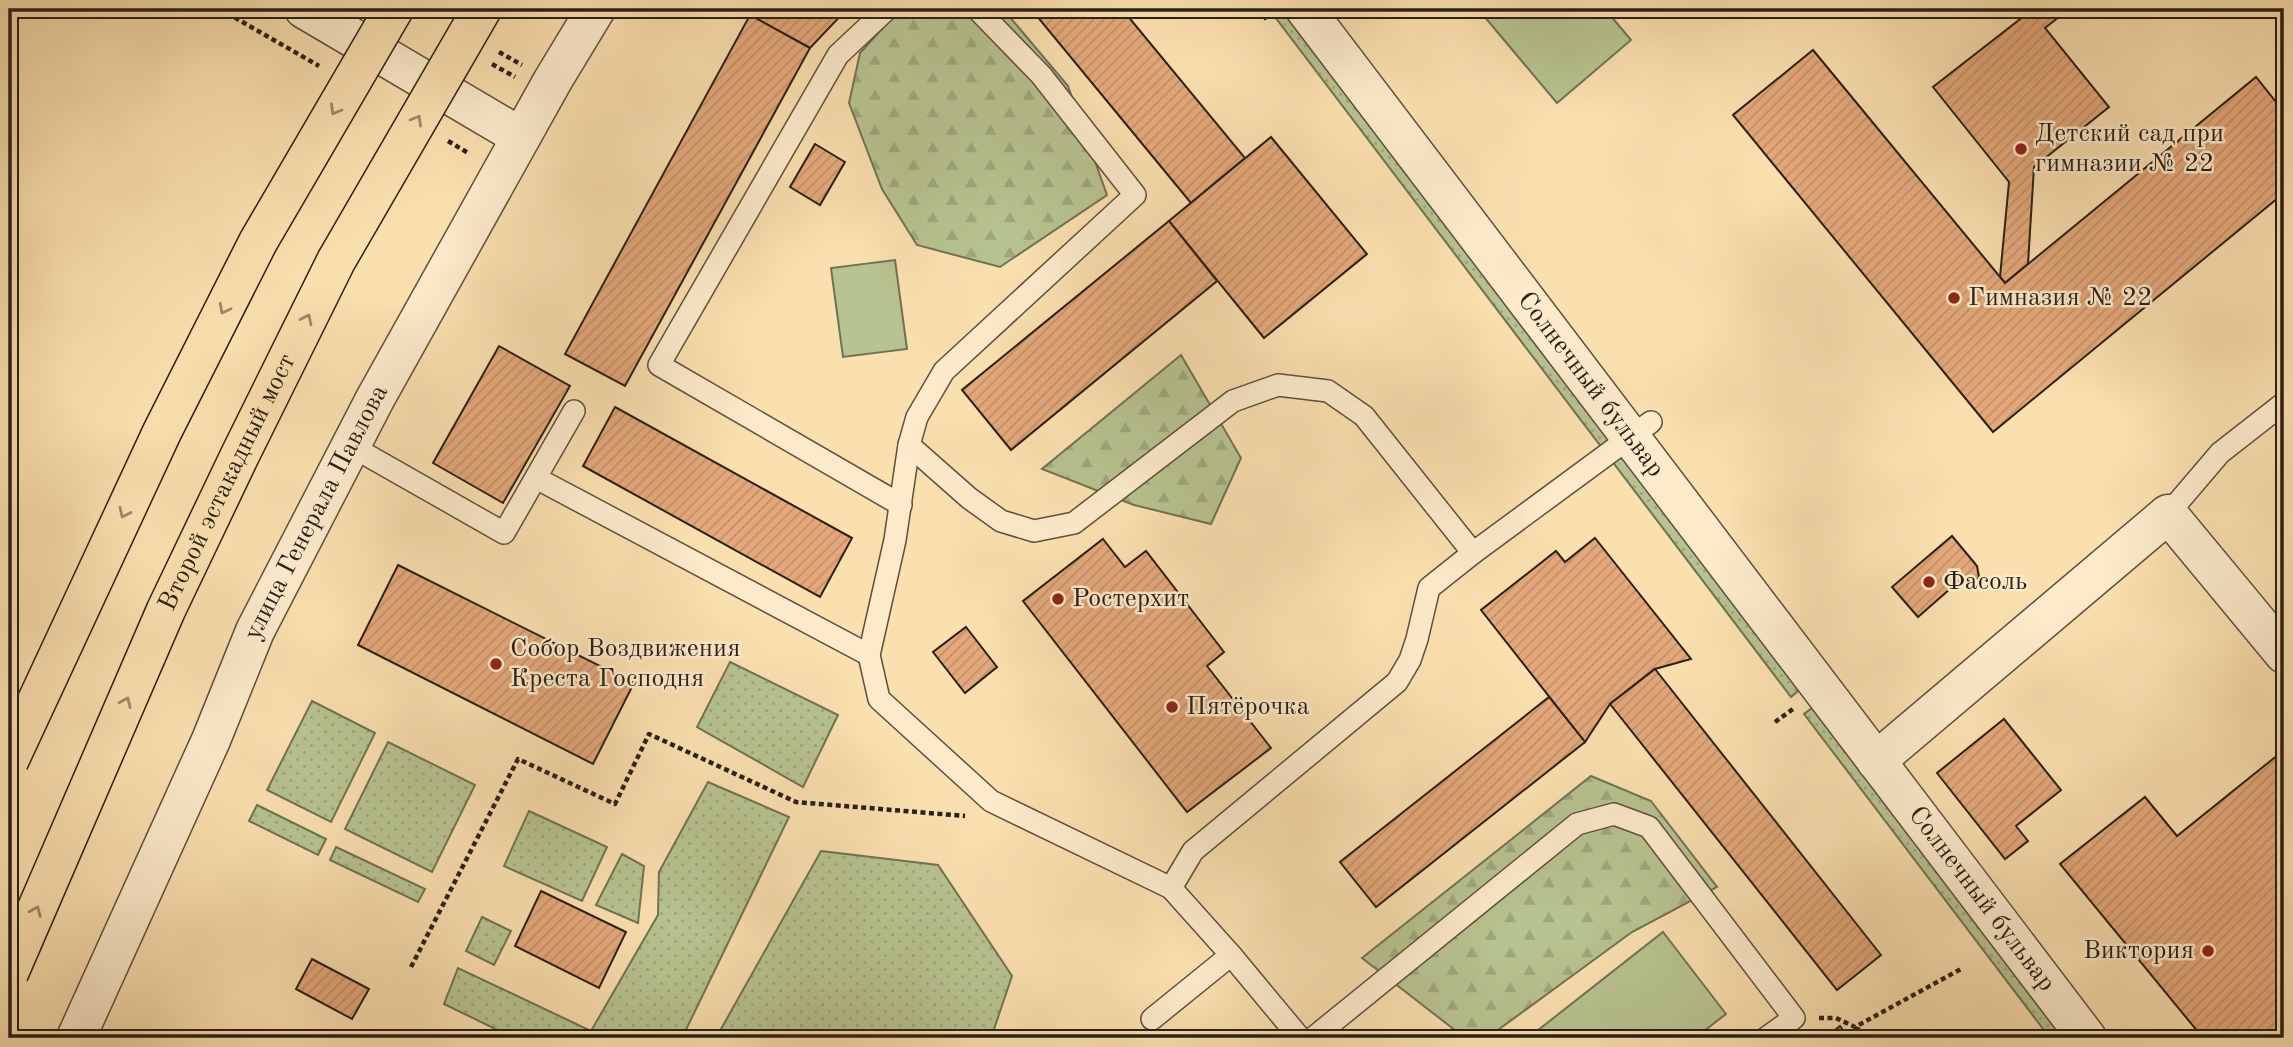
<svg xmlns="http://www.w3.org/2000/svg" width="2293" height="1047" font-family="'Old Standard TT',serif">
<defs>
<pattern id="grass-dots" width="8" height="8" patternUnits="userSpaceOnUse" patternTransform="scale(1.75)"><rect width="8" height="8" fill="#b7c390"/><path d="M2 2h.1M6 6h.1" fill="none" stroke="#9da77b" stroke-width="1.8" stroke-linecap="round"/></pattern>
<pattern id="forest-firs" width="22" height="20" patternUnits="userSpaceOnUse" patternTransform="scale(1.75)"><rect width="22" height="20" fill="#b7c390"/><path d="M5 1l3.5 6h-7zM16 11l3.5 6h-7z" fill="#9da77b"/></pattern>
<pattern id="building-hatch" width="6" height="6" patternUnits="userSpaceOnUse" patternTransform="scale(1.75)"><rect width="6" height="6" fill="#e4a87a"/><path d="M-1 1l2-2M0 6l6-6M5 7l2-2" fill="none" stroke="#c49069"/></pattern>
</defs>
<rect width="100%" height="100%" fill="#fadfaf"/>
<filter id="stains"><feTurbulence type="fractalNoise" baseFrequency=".00286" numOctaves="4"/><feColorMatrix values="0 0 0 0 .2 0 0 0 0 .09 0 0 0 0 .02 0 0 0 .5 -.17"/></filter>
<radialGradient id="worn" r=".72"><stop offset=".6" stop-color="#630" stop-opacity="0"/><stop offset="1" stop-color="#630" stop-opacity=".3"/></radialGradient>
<g fill="url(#grass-dots)" stroke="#707254" stroke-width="2">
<path d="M1269 9H1281L1799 690 1791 697Z"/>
<path d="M730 662 838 715 803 787 697 727Z"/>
<path d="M312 701 375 733 331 822 267 790Z"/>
<path d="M1812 708 2063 1038H2050L1804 714Z"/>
<path d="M388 742 475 785 432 872 345 829Z"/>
<path d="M708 782 789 817 682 1038H514L444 1004 458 968 591 1031 658 915 659 872Z"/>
<path d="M257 805 326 839 318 855 249 821Z"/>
<path d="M529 811 607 847 582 901 504 866Z"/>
<path d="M336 847 425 889 418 902 330 860Z"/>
<path d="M821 851 938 865 1012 976 991 1038H716Z"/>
<path d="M622 854 644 866 638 923 596 905Z"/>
<path d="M482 917 511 931 494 965 466 951Z"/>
</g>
<g fill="url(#forest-firs)" stroke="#707254" stroke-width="2">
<path d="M900 9H1003L1068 86 1107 195 1000 267 917 245 882 189 849 103 860 53Z"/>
<path d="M1181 355 1241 458 1211 524 1134 505 1042 469Z"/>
<path d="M1591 776 1651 801 1717 887 1632 932 1487 1038H1465L1362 958Z"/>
</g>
<g fill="#b7c390" stroke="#707254" stroke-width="2">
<path d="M1478 9H1605L1631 40 1557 103Z"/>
<path d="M895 260 907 349 843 357 831 268Z"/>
<path d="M1663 932 1726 1014 1695 1038H1528Z"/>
</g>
<g fill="url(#building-hatch)" stroke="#292017" stroke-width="2">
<path d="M753 9H847L810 48 750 15Z"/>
<path d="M1031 9H1122L1245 158 1191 203Z"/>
<path d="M2018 9H2069L2045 28 2109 107 2034 167 2028 264 2005 283 2000 277 2009 182 1933 87 2024 16Z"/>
<path d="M750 15 810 48 625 386 565 354Z"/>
<path d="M1813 50 2005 283 2256 77 2284 112V193L1993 432 1733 115Z"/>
<path d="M1271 137 1367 254 1264 338 1169 221Z"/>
<path d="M815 144 845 162 820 205 790 187Z"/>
<path d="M1169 221 1217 281 1011 450 962 390Z"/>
<path d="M499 346 570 386 503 503 433 463Z"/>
<path d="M615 407 852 538 820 597 583 466Z"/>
<path d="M1952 536 1977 566 1979 577 1972 584 1959 581 1918 617 1892 587Z"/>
<path d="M1595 538 1691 659 1655 669 1610 704 1585 742 1481 610 1556 551 1565 562Z"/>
<path d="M1103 539 1125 567 1146 551 1224 652 1207 666 1271 748 1187 812 1023 601Z"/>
<path d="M398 565 634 683 593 764 358 645Z"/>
<path d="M966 627 997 667 965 693 933 652Z"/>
<path d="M1655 669 1881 955 1837 990 1610 704Z"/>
<path d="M1549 697 1585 742 1376 907 1340 862Z"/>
<path d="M2004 719 2061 790 2016 826 2028 841 2005 859 1937 773Z"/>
<path d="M2284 750V1038H2203L2060 864 2145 797 2177 836Z"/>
<path d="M541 891 626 932 599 988 515 946Z"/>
<path d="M312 959 369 989 352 1019 296 989Z"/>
<path d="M1840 1026 1849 1038H1825Z"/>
</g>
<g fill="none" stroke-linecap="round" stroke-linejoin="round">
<defs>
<g id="service">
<path d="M887 9 838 55 659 365 901 505"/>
<path d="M909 445 969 498 1001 521 1034 531 1074 523 1233 401 1278 385 1328 391 1364 416 1473 553"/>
<path d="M351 446 504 533 574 411"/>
<path d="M536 478 869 655 879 699 991 801 1171 888"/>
<path d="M2168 514 2220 453 2284 403"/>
<path d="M869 655 895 540 909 445 917 417 944 371 1135 195 1041 75 977 9"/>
<path d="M1152 1019 1231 955"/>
<path d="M1300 1038 1231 955 1171 888 1193 851 1397 682 1410 660 1417 639 1429 588 1473 553 1651 422"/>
<path d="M1313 1038 1577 824 1614 814 1649 827 1794 1018 1766 1038"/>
</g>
<g id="minor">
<path d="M304 9 521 137"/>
<path d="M1876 761 2168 514 2284 654"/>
<path id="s1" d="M76 1038 211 740 255 631 375 399 553 80 596 9"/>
</g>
<g id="tertiary">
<path id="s2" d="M1305 9 2087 1038"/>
</g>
</defs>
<use href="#service" stroke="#5d503d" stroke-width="24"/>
<use href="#minor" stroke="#5d503d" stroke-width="41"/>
<use href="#tertiary" stroke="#5d503d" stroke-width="41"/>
<g stroke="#292017" stroke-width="4.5" stroke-dasharray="5 3.5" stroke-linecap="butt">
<path d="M220 9 319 66"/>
<path d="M255 9 267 16"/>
<path d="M1258 9 1269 22"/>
<path d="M499 52 522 65"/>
<path d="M492 64 515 77"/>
<path d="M448 141 470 154"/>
<path d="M1775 722 1793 709"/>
<path d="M411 967 518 759 615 804 649 734 796 802 965 816"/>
<path d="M1819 1018H1836L1855 1027 1961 969"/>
<path d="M1855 1028 1880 1038"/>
</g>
<use href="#service" stroke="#fceacb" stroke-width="21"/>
<use href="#minor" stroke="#fceacb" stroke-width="38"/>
<use href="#tertiary" stroke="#fceacb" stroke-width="38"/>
<defs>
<g id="primary-bridge">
<path d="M9 761 162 432 258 242 394 9"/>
<path id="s3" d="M9 973 166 610 240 455 336 261 482 9"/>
</g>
</defs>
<use href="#primary-bridge" stroke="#292017" stroke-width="41" stroke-linecap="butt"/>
<use href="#primary-bridge" stroke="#fadfaf" stroke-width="38"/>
</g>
<defs><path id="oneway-chevron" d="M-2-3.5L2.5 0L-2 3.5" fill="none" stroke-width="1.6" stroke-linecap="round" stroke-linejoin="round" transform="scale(1.75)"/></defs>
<g stroke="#9c896b">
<use href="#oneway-chevron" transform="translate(335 110) rotate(120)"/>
<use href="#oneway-chevron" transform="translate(417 120) rotate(-60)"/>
<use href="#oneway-chevron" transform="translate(224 309) rotate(117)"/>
<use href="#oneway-chevron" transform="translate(307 319) rotate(-64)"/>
<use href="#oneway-chevron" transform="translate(124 513) rotate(115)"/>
<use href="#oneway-chevron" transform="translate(126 702) rotate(-66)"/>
<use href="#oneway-chevron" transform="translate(36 911) rotate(-67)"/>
</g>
<g fill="#8f2418" stroke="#fceacb" stroke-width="2.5">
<circle cx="2021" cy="149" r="7"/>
<circle cx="1954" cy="298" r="7"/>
<circle cx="1929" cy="582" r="7"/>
<circle cx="1058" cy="599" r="7"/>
<circle cx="496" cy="664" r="7"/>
<circle cx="1172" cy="707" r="7"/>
<circle cx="2208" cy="951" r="7"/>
</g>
<g text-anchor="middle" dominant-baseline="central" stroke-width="5" stroke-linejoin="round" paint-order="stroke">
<g font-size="26" fill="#292017" stroke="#fceacb" text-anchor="start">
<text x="2035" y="134">Детский сад при<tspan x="2035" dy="30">гимназии № 22</tspan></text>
<text x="1968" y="298">Гимназия № 22</text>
<text x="1943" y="582">Фасоль</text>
<text x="1072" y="599">Ростерхит</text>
<text x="510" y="649">Собор Воздвижения<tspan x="510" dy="30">Креста Господня</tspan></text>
<text x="1186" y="707">Пятёрочка</text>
<text x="2194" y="951" text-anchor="end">Виктория</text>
</g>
<g font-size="26" fill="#292017" stroke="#fceacb">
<text stroke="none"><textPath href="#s2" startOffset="472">Солнечный бульвар</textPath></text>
<text stroke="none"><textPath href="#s3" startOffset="537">Второй эстакадный мост</textPath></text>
<text stroke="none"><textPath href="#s1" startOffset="578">улица Генерала Павлова</textPath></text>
<text stroke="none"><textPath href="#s2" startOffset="1118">Солнечный бульвар</textPath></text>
</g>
</g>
<rect width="2293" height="1047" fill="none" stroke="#fadfaf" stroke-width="35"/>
<rect x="10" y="10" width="2272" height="1026" fill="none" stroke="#292017" stroke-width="3.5"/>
<rect x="18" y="18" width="2258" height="1012" fill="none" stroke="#292017" stroke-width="2"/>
<rect width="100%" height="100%" filter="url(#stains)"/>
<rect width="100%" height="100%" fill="url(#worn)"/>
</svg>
